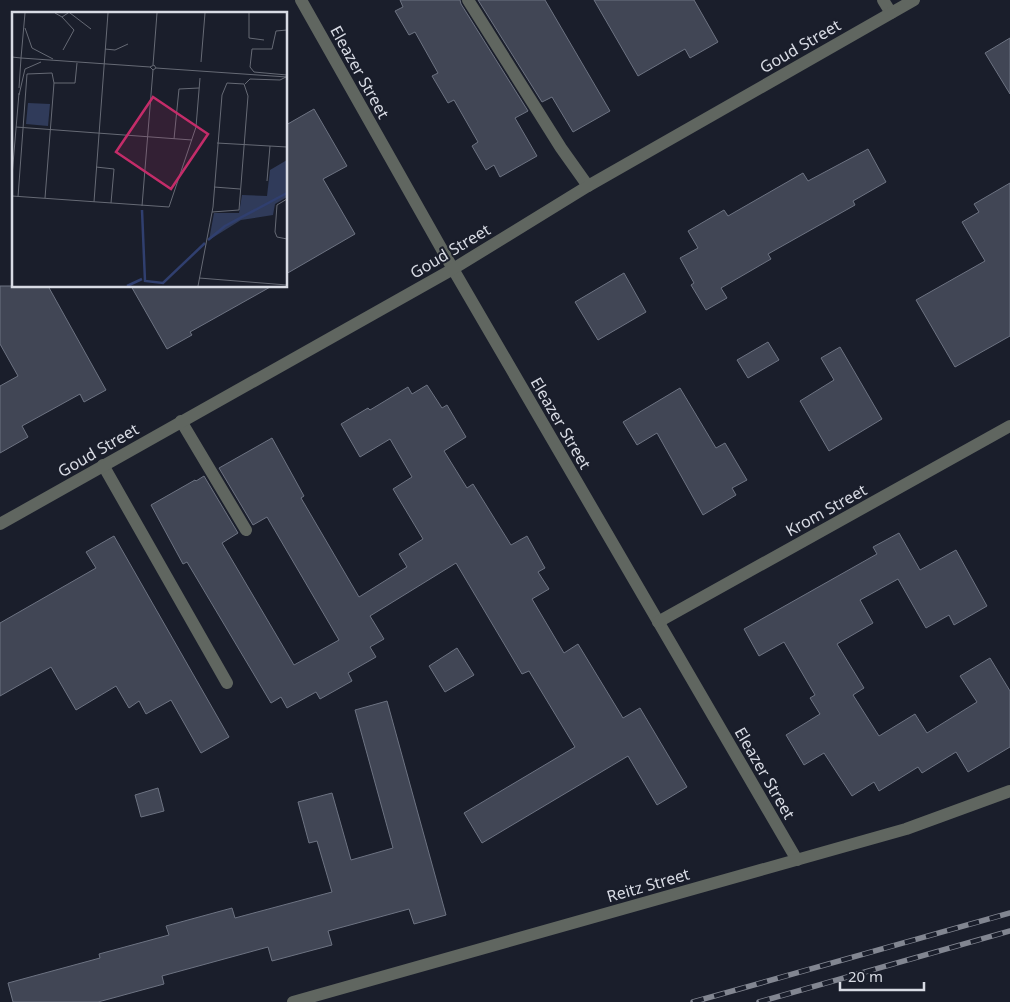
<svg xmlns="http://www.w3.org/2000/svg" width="1010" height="1002" font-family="'Noto Sans',sans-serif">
<rect width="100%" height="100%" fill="#1a1e2b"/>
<g fill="#414655" stroke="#6d7382">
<path d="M400 0H460L461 4 528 111 515 118 537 156 500 177 494 165 486 170 472 146 478 142 454 100 448 103 432 76 438 73 415 32 409 35 395 11 403 7Z"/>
<path d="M478 0H545L610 111 573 132 552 97 542 102Z"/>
<path d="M594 0H694L718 42 690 58 685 49 638 76Z"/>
<path d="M1010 38V94L985 53Z"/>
<path d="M314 109 347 166 323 179 355 234 286 274V125Z"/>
<path d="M868 149 886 182 853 201 855 205 768 254 771 259 721 288 727 298 706 310 691 285 694 283 680 258 698 248 688 231 724 210 728 216 803 173 808 181Z"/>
<path d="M1010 183V336L955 367 916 300 985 261 962 222 979 212 974 204Z"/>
<path d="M624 273 646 312 598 340 575 302Z"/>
<path d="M0 286H48L106 390 84 402 80 394 22 426 28 437 0 453V386L18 376 0 344Z"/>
<path d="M131 286H272L190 332 192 335 167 349Z"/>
<path d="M768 342 779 360 748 378 737 360Z"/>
<path d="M840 347 882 419 829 451 800 401 834 380 821 358Z"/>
<path d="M427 385 442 408 447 405 466 437 444 451 467 488 473 484 511 545 527 536 545 568 538 572 549 589 532 599 564 653 578 644 623 718 640 708 687 787 657 805 628 756 482 843 464 813 575 747 529 671 522 674 456 563 370 616 384 639 370 647 376 657 348 673 352 681 320 699 316 692 287 708 281 697 271 703 187 562 183 564 151 505 195 480 196 481 204 476 238 533 222 543 294 665 339 640 267 517 253 525 219 468 272 438 304 496 301 498 359 597 407 567 399 554 423 539 393 489 412 477 390 439 360 457 341 424 368 408 370 410 408 387 412 394Z"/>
<path d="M680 388 716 448 725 443 747 480 732 488 736 495 703 515 657 433 637 445 623 422Z"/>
<path d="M899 533 920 570 956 550 987 606 954 625 949 615 926 628 898 579 860 600 873 623 837 644 864 688 853 695 879 736 915 714 927 733 977 702 960 676 990 658 1010 691V747L968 772 956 752 922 773 918 767 879 791 874 782 852 796 824 753 804 765 786 735 820 714 810 698 815 695 784 642 759 656 744 629 877 554 873 547Z"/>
<path d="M114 536 229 737 201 753 171 700 146 714 139 701 129 708 116 686 76 710 51 667 0 696V623L96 568 86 552Z"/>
<path d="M457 648 474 675 445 692 429 666Z"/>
<path d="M387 701 446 915 414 924 409 909 328 931 332 945 272 961 268 947 162 976 164 984 98 1002H13L8 983 100 958 99 954 169 935 166 926 232 908 235 918 332 892 317 841 309 843 298 802 332 793 351 860 393 848 355 710Z"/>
<path d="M158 788 164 811 141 817 135 795Z"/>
</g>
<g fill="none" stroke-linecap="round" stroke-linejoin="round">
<g stroke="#606660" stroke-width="12">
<path d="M301 0 453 269 797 860"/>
<path d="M468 0 561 148 588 186"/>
<path d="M883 0 891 13"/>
<path d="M181 421 246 530"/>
<path d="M103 465 227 683"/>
<path d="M0 524 453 269 588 186 914 0"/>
<path d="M658 622 1010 426"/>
<path d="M293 1002 906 829 1010 791"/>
</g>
<defs>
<g id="rail">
<path d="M693 1002 1010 913"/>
<path d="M759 1002 1010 931"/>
</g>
</defs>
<use href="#rail" stroke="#828691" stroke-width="5.5"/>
<use href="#rail" stroke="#1a1e2b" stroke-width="4" stroke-dasharray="11" stroke-linecap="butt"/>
</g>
<g text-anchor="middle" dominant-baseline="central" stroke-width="4" stroke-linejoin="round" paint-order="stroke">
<g font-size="16" fill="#d8dbe4" stroke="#1a1e2b">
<text transform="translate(800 46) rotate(-30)">Goud Street</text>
<text transform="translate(360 72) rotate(61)">Eleazer Street</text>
<text transform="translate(450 251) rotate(-31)">Goud Street</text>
<text transform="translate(561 423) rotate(60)">Eleazer Street</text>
<text transform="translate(98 450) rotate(-30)">Goud Street</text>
<text transform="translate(826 510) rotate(-29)">Krom Street</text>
<text transform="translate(765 773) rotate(60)">Eleazer Street</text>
<text transform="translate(648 885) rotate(-16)">Reitz Street</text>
</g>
</g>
<g transform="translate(12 12)">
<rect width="275" height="275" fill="#1a1e2b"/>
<path d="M16 91 38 92 36 114 14 112ZM275 148V185L263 192 261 203 229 208 197 228 202 201H227L230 183 255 184 258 158Z" fill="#303b5a"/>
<path fill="none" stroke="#303f6f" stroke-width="2.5" d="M130 198 133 269 151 271 193 231M196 228 213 214 275 181M115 274 130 267"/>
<path fill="none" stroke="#666a75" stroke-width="1" d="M13 1 9 46 138 55M43 1 50 5 56 1M58 1 79 17M237 1V26L252 28M50 5 62 18 51 38M13 16 20 36 41 47M275 18 264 19 260 37H240L238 55 242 60 275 63M93 37 103 38 116 32M0 45 9 46 7 76M189 50 193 1M141 53 145 1M144 56 142 53 138 55 141 58 144 56 275 65M233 72 238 67 268 68 274 65M7 83 13 57 29 50M4 115 180 128M162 127 167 77 187 76M205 131 275 135M84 155 102 157 99 191M0 164 7 81M255 169 258 134M202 175 228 177M0 184 157 195 184 115 188 66M6 185 15 62 40 61 42 71M33 186 42 71H63L65 51M275 187 265 193 263 220 265 225 275 227M82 190 96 1M130 194 141 58M187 266 275 273M186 274 201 195 210 83 215 71 232 72 236 84 227 198 200 200"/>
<path fill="#c42c69" fill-opacity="0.15" stroke="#c42c69" stroke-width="2.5" d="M141 85 196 122 159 177 104 140Z"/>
<rect width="275" height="275" fill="none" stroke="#d8dbe4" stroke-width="2.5"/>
</g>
<path d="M840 982v8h84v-8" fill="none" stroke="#d8dbe4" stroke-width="2.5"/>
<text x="848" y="982" font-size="15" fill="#d8dbe4" stroke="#1a1e2b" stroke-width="4" paint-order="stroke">20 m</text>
</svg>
